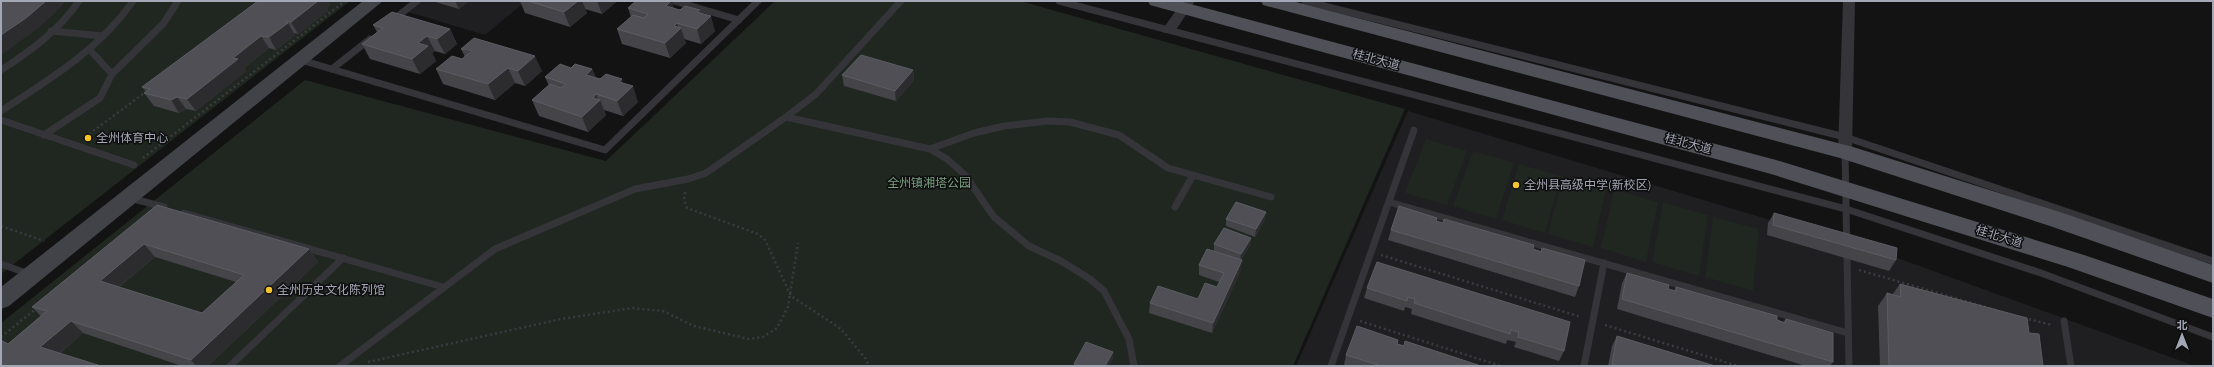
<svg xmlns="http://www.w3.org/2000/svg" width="2214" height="367" font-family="'Source Sans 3','Noto Sans SC',sans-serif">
<rect width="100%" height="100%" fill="#131314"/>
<g fill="#1f1f21">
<path d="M422 1H526L485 35 408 12Z"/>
<path d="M1408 111 1903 260 2195 366H1296Z"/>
</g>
<g fill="#1f2720">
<path d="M1 1H350L1 274Z"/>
<path d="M775 1H1020L1405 109 1293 366H1V323L305 80 606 161Z"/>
<path d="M1426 139 1467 151 1447 205 1405 193Z"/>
<path d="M1473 151 1514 163 1496 219 1453 206Z"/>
<path d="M1519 164 1561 176 1545 233 1502 220Z"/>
<path d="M1563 177 1606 189 1593 247 1548 234Z"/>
<path d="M1614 190 1658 202 1646 262 1601 248Z"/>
<path d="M1663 202 1708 215 1699 276 1652 262Z"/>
<path d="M1713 217 1759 229 1753 291 1705 277Z"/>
</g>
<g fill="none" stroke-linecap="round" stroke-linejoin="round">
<g stroke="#3a3b40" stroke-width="2.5" stroke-dasharray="2 3" stroke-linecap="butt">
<path d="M85 137 147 91"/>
<path d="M143 158 345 1"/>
<path d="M685 192 684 199 687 208 758 234 765 240 791 296 841 329 866 359 869 366"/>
<path d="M1 226 44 241"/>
<path d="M1381 255 1581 317"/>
<path d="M1859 270 1996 310"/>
<path d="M2024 318 2052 325"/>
<path d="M1360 321 1501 366"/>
<path d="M1605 325 1738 366"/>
<path d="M1 337 37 308"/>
<path d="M368 362 561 319 633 308 663 311 694 326 749 339 763 337 777 328 788 307 798 243"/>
</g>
<g stroke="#343439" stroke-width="7">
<path d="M674 1 739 20"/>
<path d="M901 1 816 94 786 117 930 149 947 159 965 175 994 217 1029 246 1061 261 1090 279 1104 291 1129 339 1134 366"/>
<path d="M1059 1 1846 209 2041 273 2213 337"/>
<path d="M1305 1 1845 137 2213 261"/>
<path d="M393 20 417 1"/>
<path d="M51 31 103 36"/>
<path d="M89 49 112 74"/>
<path d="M301 60 605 150 758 1"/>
<path d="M332 69 370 39"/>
<path d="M1 70C31 51 59 30 79 1"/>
<path d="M1 111C50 79 99 50 133 1"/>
<path d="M1 120 134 165"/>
<path d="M44 135 100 98 112 74 163 24 178 1"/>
<path d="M930 149 974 133 1004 126 1048 121 1070 122 1119 135 1168 168 1271 197"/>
<path d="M1845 152 1849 366"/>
<path d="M130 198 164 207"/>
<path d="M1389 202 1848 333"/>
<path d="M1175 207 1193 175"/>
<path d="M184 213 443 287"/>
<path d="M1 264 29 274"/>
<path d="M2064 321 2071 366"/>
<path d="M230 366 343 258"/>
<path d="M340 366 495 249 635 189 688 179 706 173 786 117"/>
<path d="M1331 366 1414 130"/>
<path d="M1584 366 1604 263"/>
</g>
<g fill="#343439" fill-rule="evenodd">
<path d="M1183 1H1195L1174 33H1164L1162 30Z"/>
<path d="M1843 1H1855L1852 152 1850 156H1840L1838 152Z"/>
</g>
<path fill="#424349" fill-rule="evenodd" d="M363 1H383L9 306 1 309V287Z"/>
<g fill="#505158" fill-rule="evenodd">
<path d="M1148 1H1179L1776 160 2084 255 2213 299V318L2068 267 1771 174 1150 5Z"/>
<path d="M1261 1H1292L1853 147 2066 214 2213 265V283L2050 226 1840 158 1263 5Z"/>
</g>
</g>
<g fill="#444449" fill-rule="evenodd">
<path d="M258 1H328L330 5 327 8 328 11 298 34 294 33 295 35 276 50 269 48 244 68 246 71 196 111 186 109 179 113 154 106 144 93 146 92 142 87Z"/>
<path d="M432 1H469L459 9Z"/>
<path d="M520 1H616V2L602 14 585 9 587 13 570 27 525 13Z"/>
<path d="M628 8 680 10H700L701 13 715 31 701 44 684 39 686 43 670 58 622 44 617 29 631 17Z"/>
<path d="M373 25 450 29 457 44 445 54 435 51 432 53 436 61 420 74 370 59 362 44 377 32Z"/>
<path d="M461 49 542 71 525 86 515 83 495 100 443 84 436 69 462 59 465 57Z"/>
<path d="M571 68 592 69 596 78 623 83 638 102 623 116 604 110 606 115 588 132 539 116 532 100 549 86 545 77Z"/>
<path d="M913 70 914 80 896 101 844 86 842 75Z"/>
<path d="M157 205 309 249 318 262 208 366H182L83 333 60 353 8 344 41 316 32 307ZM155 257 236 282 202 313 119 287Z"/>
<path d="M1774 213 1896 260 1889 271 1767 235 1768 223Z"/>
<path d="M1437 218 1436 221 1541 251 1542 248 1579 286 1575 297 1388 240 1391 230Z"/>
<path d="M1226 219H1265L1255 237 1226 226Z"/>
<path d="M1251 238 1250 245 1241 260V270L1212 333 1149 313 1150 303 1198 299 1217 287 1219 282 1199 275V265L1214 251V244Z"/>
<path d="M1377 262 1564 351 1559 361 1514 347 1516 342 1507 340 1506 344 1411 314 1412 309 1405 307 1404 311 1364 298 1367 288Z"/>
<path d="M1627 273 1668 289 1674 291 1676 287 1783 322 1786 319 1833 362 1830 366H1806L1617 309 1622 283Z"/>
<path d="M1900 284 2029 333 2043 366H1880L1878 306 1887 293 1892 295Z"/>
<path d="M1617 336 1715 366H1608L1612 346Z"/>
<path d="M1398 340 1397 344 1481 366H1348L1344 365 1346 355Z"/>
</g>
<g fill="#2c2c2f">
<path d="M46 1H66L55 13 36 30 1 55V35Z"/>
<path d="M318 1H328L330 5 327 8 328 11 298 34 291 22Z"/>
<path d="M455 1H469L459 9Z"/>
<path d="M576 1H582L587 13 570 27 564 12Z"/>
<path d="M597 1H616V2L602 14Z"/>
<path d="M672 1 676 16 666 6Z"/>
<path d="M700 10 703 23 711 16 715 31 701 44 697 29V12Z"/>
<path d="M287 21 295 35 276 50 269 37Z"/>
<path d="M677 23 679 30 681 28 686 43 670 58 665 43 674 26Z"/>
<path d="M450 29 457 44 445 54 437 39Z"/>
<path d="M261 36 269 48 244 68 246 71 196 111 187 99 233 58Z"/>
<path d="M427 36 435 51 432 53 436 61 420 74 412 59 418 43Z"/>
<path d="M535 56 542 71 525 86 518 71Z"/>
<path d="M508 68 515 83 495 100 488 84Z"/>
<path d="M592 69 598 84 586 75Z"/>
<path d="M913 70 914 80 896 101 895 91Z"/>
<path d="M622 79 626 92 633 86 638 102 623 116 617 101 619 82Z"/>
<path d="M596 94 599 102 600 100 606 115 588 132 582 117 593 98Z"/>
<path d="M177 97 186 109 179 113 171 100Z"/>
<path d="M1266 212 1265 219 1255 237 1256 229Z"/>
<path d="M1251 238 1250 245 1240 261 1241 254Z"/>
<path d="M144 244 155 257 111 293 100 281Z"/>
<path d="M309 249 318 262 208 366H196L191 360Z"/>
<path d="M1242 260 1241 270 1212 333 1213 323Z"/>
<path d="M71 321 83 333 52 359 40 347Z"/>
<path d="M1113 352V359L1109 366H1105Z"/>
</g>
<g fill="#4f4f55" stroke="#5c5d64" fill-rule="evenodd">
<path d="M1 1H46L26 18 1 35Z"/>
<path d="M258 1H318L291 22 287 21 285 22 288 23 269 37 261 36 233 58 238 59 187 99 177 97 171 100 144 93 150 89 142 87Z"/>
<path d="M528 1H578L564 12Z"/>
<path d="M636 1H671L666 6 680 10 685 6 700 10 697 12 711 16 697 29 677 23 674 26 681 28 665 43 617 29 633 15 644 18 648 14 628 8Z"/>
<path d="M392 12 450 29 437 39 427 36 418 43 428 46 412 59 362 44 383 28 373 25Z"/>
<path d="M474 38 535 56 518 71 508 68 488 84 436 69 452 56 462 59 472 51 461 49Z"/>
<path d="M861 55 913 70 895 91 842 75Z"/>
<path d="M560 64 571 68 575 64 592 69 586 75 600 79 606 74 622 79 619 82 633 86 617 101 596 94 593 98 600 100 582 117 532 100 550 84 561 88 566 84 545 77Z"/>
<path d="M1236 202 1266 212 1256 229 1226 219Z"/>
<path d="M157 205 309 249 191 360 71 321 40 347 101 366H1V340L8 344 47 311 32 307ZM144 244 244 275 202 313 100 281Z"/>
<path d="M1399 206 1437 218 1436 221 1443 223 1444 219 1534 245 1533 249 1541 252 1542 248 1585 260 1579 286 1391 230Z"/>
<path d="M1774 213 1897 248 1896 260 1773 225Z"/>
<path d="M1224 228 1251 238 1241 254 1214 244Z"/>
<path d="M1207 249 1242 260 1213 323 1150 303 1158 286 1198 299 1205 283 1217 287 1224 273 1199 265Z"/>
<path d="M1377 262 1570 322 1564 351 1518 337 1519 332 1511 330 1510 334 1414 303 1415 299 1408 297 1407 301 1367 288Z"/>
<path d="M1627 273 1669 285 1668 289 1676 291V287L1777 316V320L1785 323 1786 319 1833 333V362L1622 299Z"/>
<path d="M1900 284 2027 318 2029 333 2039 334 2043 366H1889L1887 293 1901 297Z"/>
<path d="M1357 326 1398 340 1397 344 1404 346 1405 341 1481 366H1381L1346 355Z"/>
<path d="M1617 336 1715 366H1616L1612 364Z"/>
<path d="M1086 342 1113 352 1105 366H1079L1074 364Z"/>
</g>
<g fill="#f4c42b" stroke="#0e0e0f" stroke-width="1.5">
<circle cx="88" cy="138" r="4"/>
<circle cx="1516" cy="185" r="4"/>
<circle cx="269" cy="290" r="4"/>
</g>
<g text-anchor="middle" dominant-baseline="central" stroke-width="3" stroke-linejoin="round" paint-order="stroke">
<g font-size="12" fill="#a4a7b5" stroke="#0e0e0f">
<text transform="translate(1376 60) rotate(15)">桂北大道</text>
<text transform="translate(1688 144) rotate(15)">桂北大道</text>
<text transform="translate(1999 237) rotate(17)">桂北大道</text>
</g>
<g font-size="12" fill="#a4a7b5" stroke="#0e0e0f" text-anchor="start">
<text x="96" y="138">全州体育中心</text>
<text x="1524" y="185">全州县高级中学(新校区)</text>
<text x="277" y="290">全州历史文化陈列馆</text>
</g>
<g font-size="12" fill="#7aa081" stroke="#0e0e0f">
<text x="929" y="183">全州镇湘塔公园</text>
</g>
</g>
<rect width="2214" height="367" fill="none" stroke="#a4a7b5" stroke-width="4"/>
<g transform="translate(2182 335)" stroke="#0e0e0f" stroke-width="3" paint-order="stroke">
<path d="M0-3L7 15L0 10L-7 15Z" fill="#a4a7b5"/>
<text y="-6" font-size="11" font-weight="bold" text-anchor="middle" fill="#a4a7b5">北</text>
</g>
</svg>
